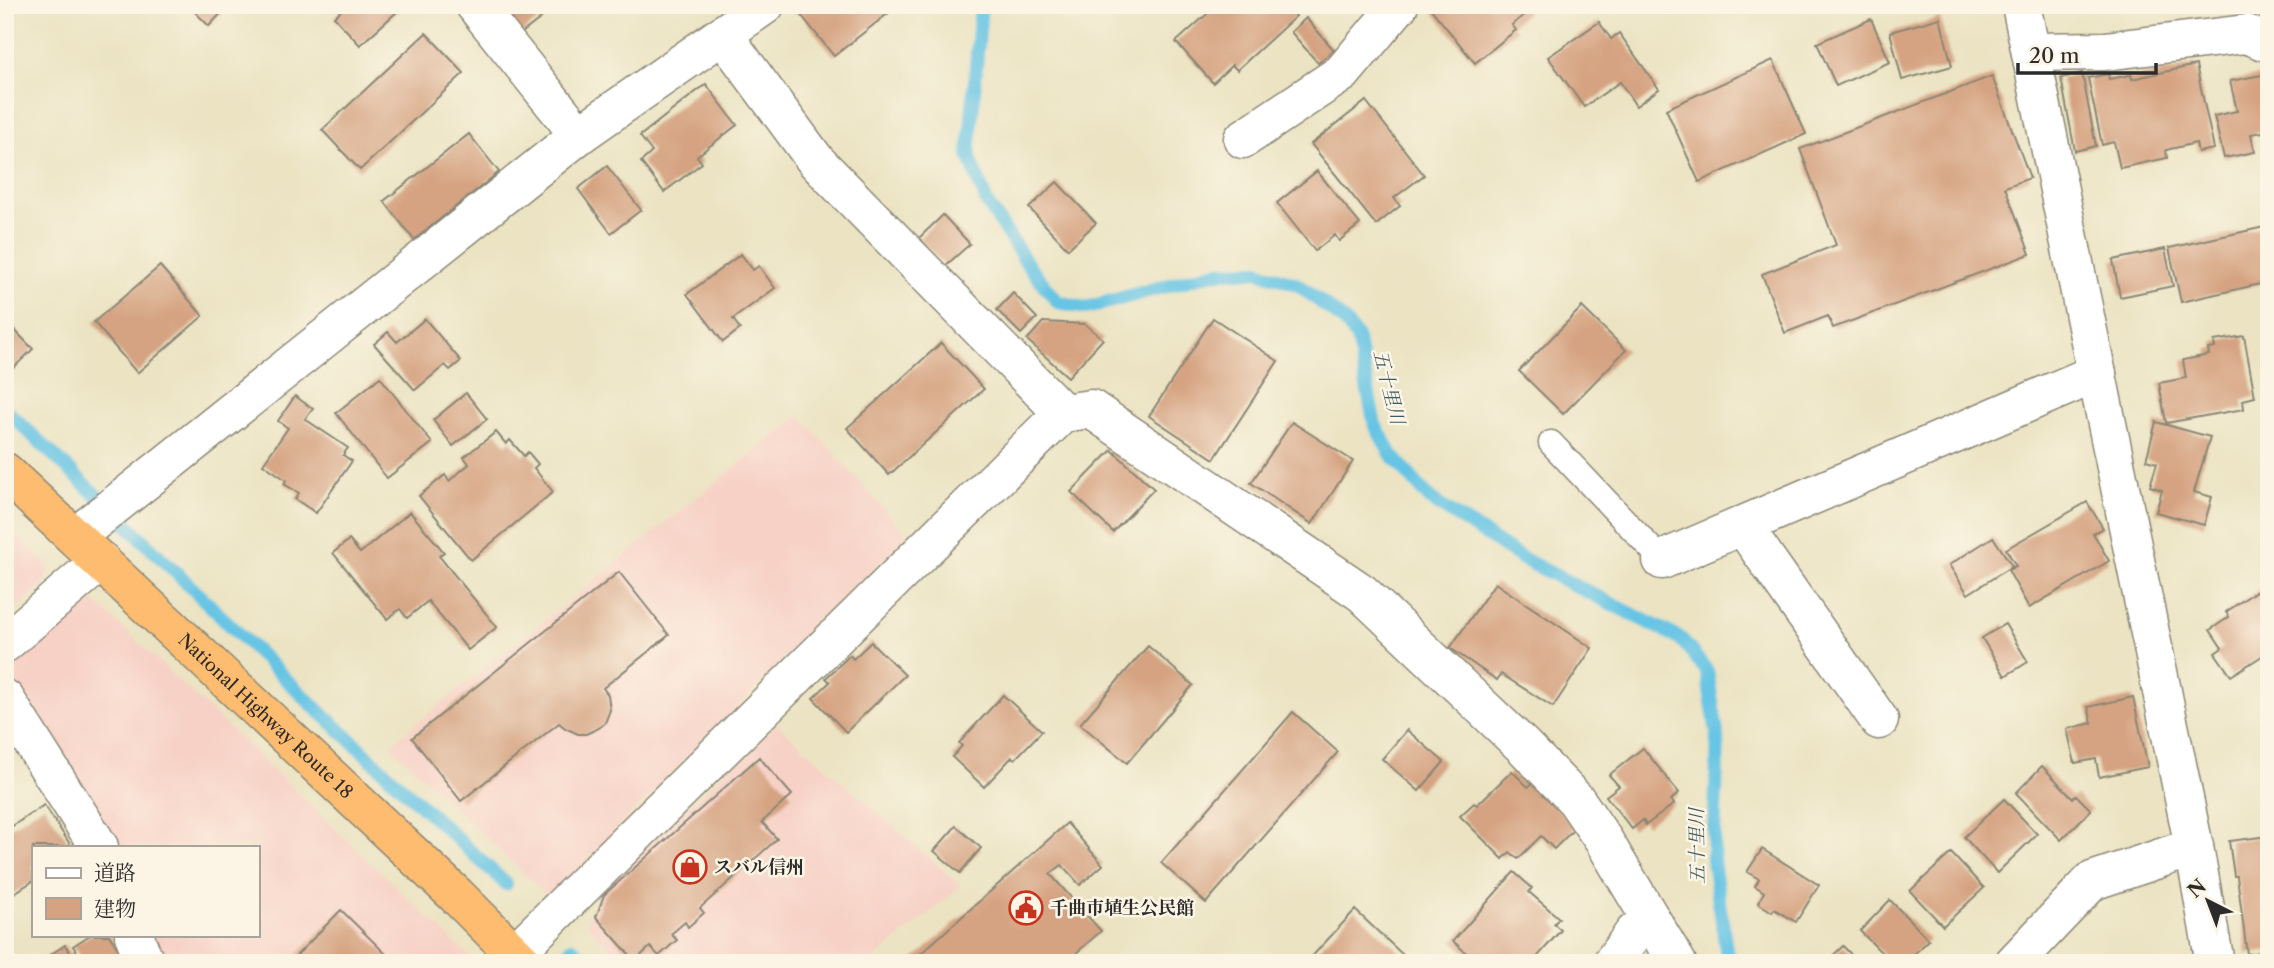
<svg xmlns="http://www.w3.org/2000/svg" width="2274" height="968" font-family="'Libre Caslon Text','Noto Serif JP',serif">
<rect width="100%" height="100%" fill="#fcf5e5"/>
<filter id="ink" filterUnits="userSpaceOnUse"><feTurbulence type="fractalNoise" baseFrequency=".0143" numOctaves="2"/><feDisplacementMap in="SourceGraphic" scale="14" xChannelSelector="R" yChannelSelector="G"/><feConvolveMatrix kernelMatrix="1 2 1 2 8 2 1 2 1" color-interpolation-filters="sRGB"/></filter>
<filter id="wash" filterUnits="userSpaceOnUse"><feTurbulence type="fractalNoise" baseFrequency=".00686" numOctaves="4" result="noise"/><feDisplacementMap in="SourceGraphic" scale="28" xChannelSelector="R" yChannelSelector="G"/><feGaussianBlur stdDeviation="1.57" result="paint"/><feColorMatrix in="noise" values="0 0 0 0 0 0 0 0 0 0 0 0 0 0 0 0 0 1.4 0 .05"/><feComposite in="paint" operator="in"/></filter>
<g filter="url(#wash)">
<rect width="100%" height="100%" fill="#ebe3c2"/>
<g fill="#f7d1c6">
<path d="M800 415 907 535 549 898 390 745Z"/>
<path d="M5 525 49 566 46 582 5 617Z"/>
<path d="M90 597 247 745 476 963H162L151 935H257V847H115L5 680V668Z"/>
<path d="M776 723 961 886 870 963H628L587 925 600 891Z"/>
</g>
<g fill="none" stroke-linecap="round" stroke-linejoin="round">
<g stroke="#66c4e4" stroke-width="14">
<path d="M981 5 969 155 987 203 1028 265 1058 302 1086 308 1217 272 1258 271 1299 285 1342 319 1357 337 1375 425 1391 454 1430 499 1521 558 1681 639 1707 671 1718 739 1713 860 1728 963"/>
<path d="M5 409 100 499"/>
<path d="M121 519 302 695 506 884"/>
<path d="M572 948 589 963"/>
</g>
</g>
<g id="blocks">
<g fill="#d5a381">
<path d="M188 5H229L209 26Z"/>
<path d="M347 5H397L400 9 360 45 334 17Z"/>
<path d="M497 5H545L550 11 519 35Z"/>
<path d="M806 5H886L891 11 834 56 798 11Z"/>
<path d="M1217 5H1287L1296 16 1237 70 1232 65 1213 83 1176 42Z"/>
<path d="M1434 5H1536L1512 25 1516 30 1475 63 1430 8Z"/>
<path d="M1306 18 1334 50 1318 63 1291 32Z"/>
<path d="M1940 18 1952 66 1902 80 1890 32Z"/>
<path d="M1871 19 1890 62 1836 86 1817 43Z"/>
<path d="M1599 22 1611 39 1619 33 1659 89 1636 106 1620 82 1584 107 1548 57Z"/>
<path d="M426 33 464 73 360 170 322 130Z"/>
<path d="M1773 60 1806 134 1699 182 1666 109Z"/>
<path d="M2196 65 2214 149 2198 152 2196 143 2166 150 2167 158 2120 168 2114 142 2102 145 2088 78 2108 74 2109 79 2131 75 2132 79Z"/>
<path d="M2082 73 2096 146 2075 151 2061 78Z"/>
<path d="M2262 75 2265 88 2269 87V153L2263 132 2251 134 2255 152 2224 158 2214 116 2237 111 2230 81Z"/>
<path d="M1992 76 2030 178 2005 187 2030 254 1833 328 1828 316 1785 333 1762 274 1836 245 1800 149Z"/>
<path d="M706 84 737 125 697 156 702 163 664 192 641 162 652 152 640 136Z"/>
<path d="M1366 101 1424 175 1394 198 1400 206 1376 225 1311 144Z"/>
<path d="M469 134 499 172 414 240 384 201Z"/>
<path d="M607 166 641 210 611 233 578 189Z"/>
<path d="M1317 171 1360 224 1339 241 1335 235 1315 251 1277 203Z"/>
<path d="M1057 182 1096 223 1068 249 1029 208Z"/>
<path d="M943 215 970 244 945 266 919 238Z"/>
<path d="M2269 226V282L2181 302 2169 248Z"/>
<path d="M2165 249 2173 286 2120 297 2113 260Z"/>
<path d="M741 254 753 270 759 266 775 288 733 319 740 329 723 342 687 294Z"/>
<path d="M160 266 203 316 137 373 94 322Z"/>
<path d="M1013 293 1037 318 1021 334 997 310Z"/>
<path d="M1582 307 1626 350 1563 414 1519 371Z"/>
<path d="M1213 318 1278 361 1214 459 1149 416Z"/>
<path d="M425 319 461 361 450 370 445 365 415 390 374 344 388 332 397 342Z"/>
<path d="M5 320 33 349 5 376Z"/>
<path d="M1043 322 1085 324 1103 339 1068 377 1027 340Z"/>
<path d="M2244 336 2255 397 2243 400 2244 409 2166 423 2159 383 2186 378 2183 360 2209 355 2208 349 2215 348 2214 341Z"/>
<path d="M941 343 984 389 889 475 847 428Z"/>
<path d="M380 377 432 443 387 478 336 413Z"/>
<path d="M466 393 487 419 453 446 433 420Z"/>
<path d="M295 396 313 409 305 419 348 448 343 455 352 461 316 513 295 499 299 493 284 484 286 480 263 464 288 428 278 421Z"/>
<path d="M1292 422 1353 461 1312 524 1251 483Z"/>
<path d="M2156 422 2210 437 2194 492 2212 497 2204 525 2156 512 2162 490 2150 486 2157 463 2146 460Z"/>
<path d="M496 432 506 444 510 440 524 456 528 452 538 464 534 468 553 492 471 560 419 496 445 475 449 481 469 464 464 457Z"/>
<path d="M1112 450 1154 489 1113 532 1071 492Z"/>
<path d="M2087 502 2103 528 2093 533 2109 561 2029 608 2008 570 2016 566 2006 549Z"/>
<path d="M410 512 444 552 439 556 497 627 468 650 428 601 407 618 400 609 387 619 333 553 349 540 360 553Z"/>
<path d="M1993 537 2012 566 1968 594 1949 565Z"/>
<path d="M619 572 669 635 603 688 608 695 610 710 605 723 599 728 586 734H578L565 728 559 723 461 801 412 738Z"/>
<path d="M2269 582V657L2265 659 2262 656 2231 676 2215 653 2222 648 2210 630 2229 617 2226 612Z"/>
<path d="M1495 583 1592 648 1553 707 1501 674 1497 680 1450 648Z"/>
<path d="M2005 624 2028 662 2005 676 1982 638Z"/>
<path d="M871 642 905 675 846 732 813 698 830 682 826 678 850 655 853 659Z"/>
<path d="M1148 646 1193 685 1127 763 1080 724Z"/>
<path d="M1003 695 1042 731 1015 759 1012 757 984 787 952 757 962 746 959 743Z"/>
<path d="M2133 697 2148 767 2099 777 2096 759 2075 763 2067 729 2092 723 2088 707Z"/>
<path d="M1293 712 1338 752 1206 903 1161 863Z"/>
<path d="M1407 730 1444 762 1419 791 1382 759Z"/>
<path d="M1643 748 1679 793 1671 800 1674 804 1646 825 1643 820 1632 829 1606 796 1619 786 1609 775Z"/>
<path d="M759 757 792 795 762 822 777 839 700 908 704 913 688 927 685 922 671 934 677 940 659 956 650 947 635 961 596 917 604 895Z"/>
<path d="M2042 766 2073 798 2076 795 2091 810 2061 840 2016 793Z"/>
<path d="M1512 771 1528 787 1533 783 1576 827 1554 849 1541 836 1518 859 1510 852 1503 859 1460 816 1474 803 1477 805Z"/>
<path d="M2004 799 2037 834 1997 873 1964 837Z"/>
<path d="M44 805 72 847H33V881L5 899V831Z"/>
<path d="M1067 823 1103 865 1080 885 1062 865 1050 874 1101 931 1065 963H910Z"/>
<path d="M956 826 981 848 960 873 934 851Z"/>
<path d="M2269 836V951L2247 954 2237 876H2234L2229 841Z"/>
<path d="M1762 849 1819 885 1796 922 1774 909 1772 912 1758 903 1764 892 1755 886 1759 879 1747 872Z"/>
<path d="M1951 853 1984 888 1943 926 1910 891Z"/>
<path d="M1514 872 1532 888 1529 892 1559 918 1554 924 1561 930 1532 963H1477L1453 941Z"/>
<path d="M1890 900 1929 940 1911 957 1916 963H1892L1860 931Z"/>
<path d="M341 910 395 963H289Z"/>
<path d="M1355 910 1403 955 1396 963H1306Z"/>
<path d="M90 935H109L122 955 111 963H84L73 946Z"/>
<path d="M65 945 77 963H38Z"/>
<path d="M1843 946 1859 963H1825Z"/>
</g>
</g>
</g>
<g filter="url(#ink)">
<use href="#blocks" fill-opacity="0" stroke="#8b8776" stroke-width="2"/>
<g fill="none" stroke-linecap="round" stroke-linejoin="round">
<defs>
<path id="service" d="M1551 443 1662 560"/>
<g id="minor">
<path d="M475 5 579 135"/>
<path d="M2021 5 2194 847 2215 963"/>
<path d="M724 36 816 161 1063 413 1091 409 1362 593 1523 746 1576 800 1604 841 1677 963"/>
<path d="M2031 52 2105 51 2246 34 2269 43"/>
<path d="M1243 139 1342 73 1399 5"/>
<path d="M1743 526 1879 720"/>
<path d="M75 537 579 135 765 5"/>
<path d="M1662 560 2097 373"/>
<path d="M5 643 101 561"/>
<path d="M5 699 99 847"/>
<path d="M134 935 145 963"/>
<path d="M515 953 1063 413"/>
<path d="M1612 963 1634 933 1650 919"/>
<path d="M2014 963 2092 881 2194 847"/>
</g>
<g id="trunk">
<path id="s1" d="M5 472 456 895 524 963"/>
</g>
</defs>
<use href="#service" stroke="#8b8776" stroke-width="27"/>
<use href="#minor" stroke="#8b8776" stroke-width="41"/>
<use href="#trunk" stroke="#8b8776" stroke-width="41"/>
<use href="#service" stroke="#fff" stroke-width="24"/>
<use href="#minor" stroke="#fff" stroke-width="38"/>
<use href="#trunk" stroke="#fdbc70" stroke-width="38"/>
</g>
</g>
<defs>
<symbol id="shop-ring" viewBox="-11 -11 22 22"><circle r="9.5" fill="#fcf5e5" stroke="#c8321e" stroke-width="1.5"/><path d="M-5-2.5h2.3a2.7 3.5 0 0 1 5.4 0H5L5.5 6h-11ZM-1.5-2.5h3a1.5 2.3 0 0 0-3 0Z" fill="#c8321e"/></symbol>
<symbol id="civic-ring" viewBox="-11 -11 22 22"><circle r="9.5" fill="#fcf5e5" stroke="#c8321e" stroke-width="1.5"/><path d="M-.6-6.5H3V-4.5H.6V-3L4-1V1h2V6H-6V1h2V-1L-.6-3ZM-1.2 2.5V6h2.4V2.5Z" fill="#c8321e"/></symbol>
</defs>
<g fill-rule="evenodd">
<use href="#shop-ring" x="671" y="848" width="38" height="38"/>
<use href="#civic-ring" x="1007" y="889" width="38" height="38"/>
</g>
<g text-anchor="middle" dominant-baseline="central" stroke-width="5" stroke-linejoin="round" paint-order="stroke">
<g font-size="18" fill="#2b2b2b" stroke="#fcf5e5">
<text stroke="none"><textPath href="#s1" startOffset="357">National Highway Route 18</textPath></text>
</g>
<g font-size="18" font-weight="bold" fill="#2b2b2b" stroke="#fcf5e5" text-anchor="start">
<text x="714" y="867">スバル信州</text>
<text x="1050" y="908">千曲市埴生公民館</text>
</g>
<g font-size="19" font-style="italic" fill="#3d5962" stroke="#fcf5e5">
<text transform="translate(1389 387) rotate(76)">五十里川</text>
<text transform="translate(1697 846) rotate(-91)">五十里川</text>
</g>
</g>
<rect width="2274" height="968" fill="none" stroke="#fcf5e5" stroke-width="28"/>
<rect x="32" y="846" width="228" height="91" fill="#fcf5e5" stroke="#a8a49b" stroke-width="2"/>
<rect x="46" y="868" width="35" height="10" fill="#ffffff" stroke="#a8a49b" stroke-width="2"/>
<text x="94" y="880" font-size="21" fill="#2b2b2b">道路</text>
<rect x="46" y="898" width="35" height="21" fill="#d5a381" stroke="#a8a49b" stroke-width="2"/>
<text x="94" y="916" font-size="21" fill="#2b2b2b">建物</text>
<g transform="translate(2208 901) rotate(318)" stroke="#fcf5e5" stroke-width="5" paint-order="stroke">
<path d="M0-5L12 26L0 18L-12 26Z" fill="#2b2b2b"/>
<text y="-10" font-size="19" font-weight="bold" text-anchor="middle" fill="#2b2b2b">N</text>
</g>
<path d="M2018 63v10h138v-10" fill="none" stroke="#2b2b2b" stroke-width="3.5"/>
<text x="2029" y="63" font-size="21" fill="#2b2b2b" stroke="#fcf5e5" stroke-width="5" paint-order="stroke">20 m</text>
</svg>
